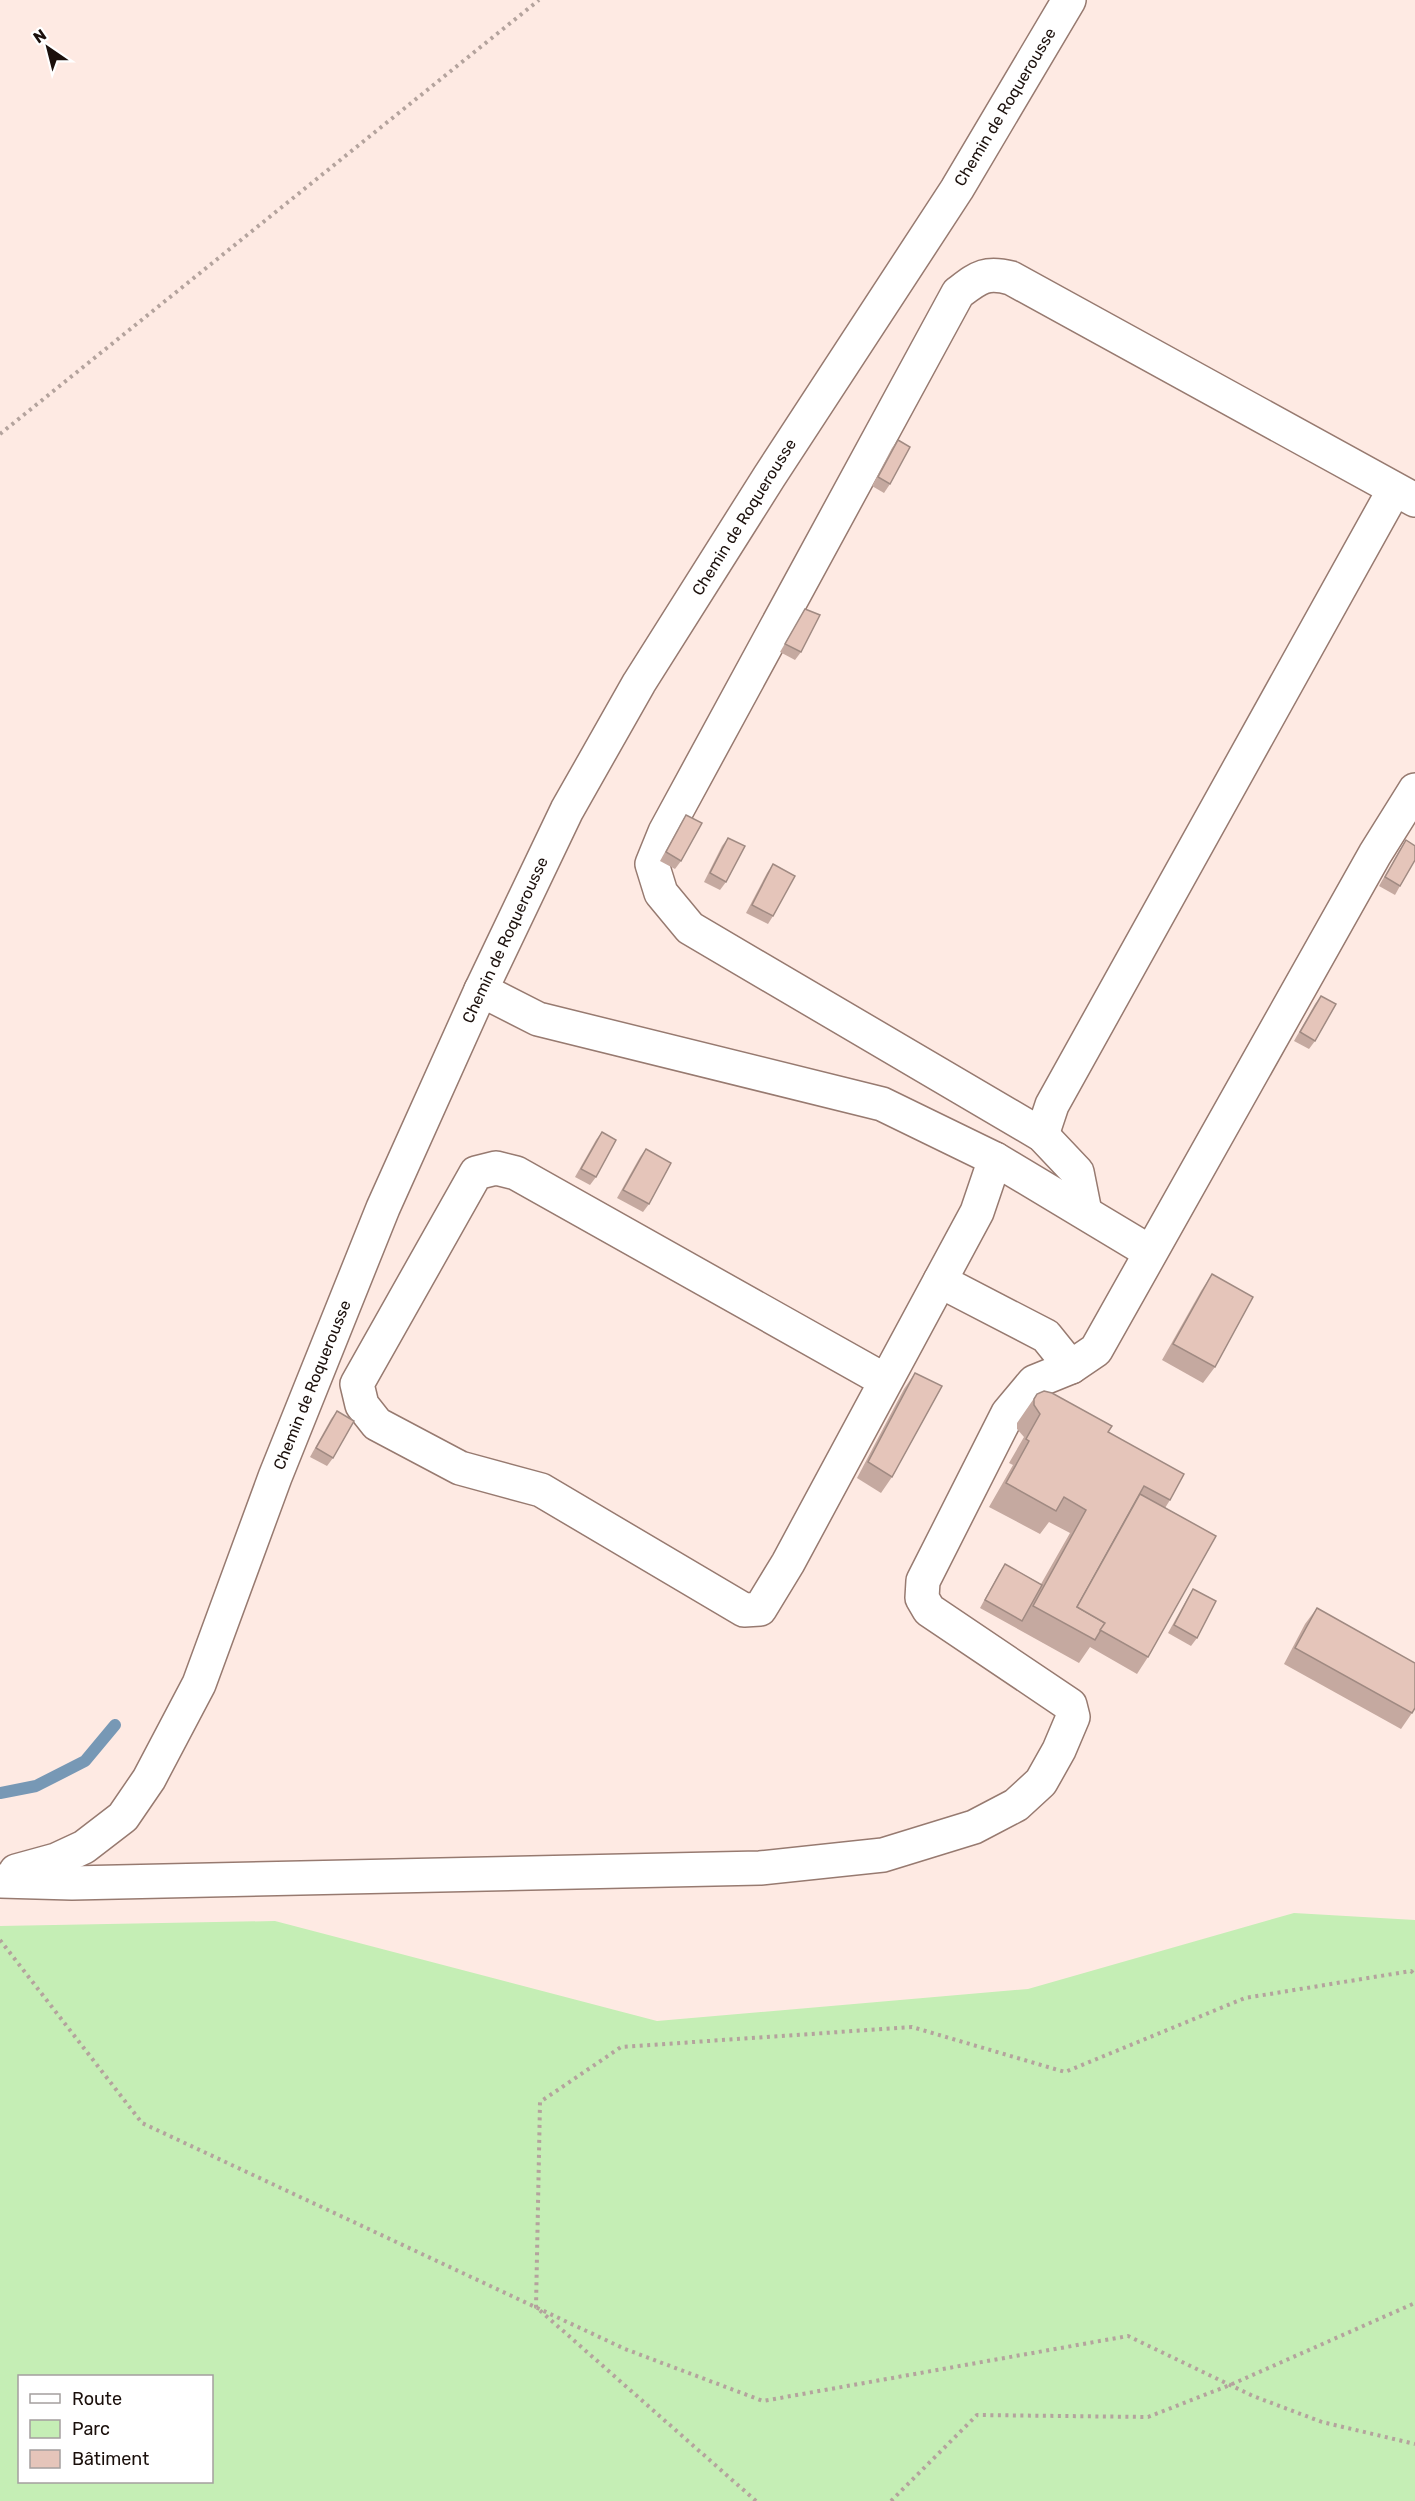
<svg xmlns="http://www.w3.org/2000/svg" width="1415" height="2501" font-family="Rubik,sans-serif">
<rect width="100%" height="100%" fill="#feeae3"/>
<path fill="#c5eeb5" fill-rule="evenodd" d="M1294 1913 1415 1920V2501H0V1926L275 1921 657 2021 1028 1989ZM20 2376H212V2482H20Z"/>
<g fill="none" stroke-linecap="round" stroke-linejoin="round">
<path stroke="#7798b5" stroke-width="12" d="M0 1793 36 1786 85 1761 115 1725"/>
<defs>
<g id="minor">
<path d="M481 990 538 1019 882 1104 995 1159 1150 1252"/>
<path d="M1042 1135 1052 1105 1394 490"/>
<path d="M1085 1212 1077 1172 1042 1135 690 928 661 893 652 864 665 832 958 293C978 278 985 271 1011 278L1415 500"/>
<path d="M940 1281 1046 1336 1071 1367"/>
<path d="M886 1381 516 1173 496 1168 476 1173 357 1384 362 1405 377 1424 460 1468 541 1490 744 1610 760 1609 788 1563 977 1212 995 1159"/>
<path d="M16 1871 56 1860 84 1847 123 1817 149 1779 199 1684 275 1477 383 1208 481 990 567 810 639 683 769 477 957 189 1069 0"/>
<path d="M0 1881 72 1883 760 1868 883 1855 974 1827 1016 1805 1041 1782 1059 1750 1073 1717 1070 1705 929 1610 922 1598 923 1581 1008 1413 1034 1382 1071 1367 1096 1350 1375 854 1415 790"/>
</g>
</defs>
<use href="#minor" stroke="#977a70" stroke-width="36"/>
<g stroke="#b4a39d" stroke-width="4" stroke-dasharray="3 4.5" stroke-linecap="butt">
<path d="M0 434 539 0"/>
<path d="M0 1940 142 2123 625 2349 763 2401 1128 2336 1253 2396 1322 2422 1415 2444"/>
<path d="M756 2501 536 2307 540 2102 621 2047 912 2027 1065 2072 1245 1998 1411 1971 1415 1975"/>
<path d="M891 2501 977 2415 1148 2417 1230 2385 1415 2303"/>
</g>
<use href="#minor" stroke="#fff" stroke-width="33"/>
</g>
<g fill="#c5a9a0">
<path d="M898 440 890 484 884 493 872 486 892 448Z"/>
<path d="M805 609 801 652 795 660 780 652Z"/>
<path d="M686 815 681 861 675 869 660 861 681 823Z"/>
<path d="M728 838 726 882 720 890 704 882 722 846Z"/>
<path d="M1406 840 1400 886 1395 895 1379 886 1400 849Z"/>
<path d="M773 864V916L768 924 746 913 767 873Z"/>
<path d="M1321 996 1315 1041 1309 1049 1294 1041 1315 1004Z"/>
<path d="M602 1132 596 1177 590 1185 575 1177 596 1140Z"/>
<path d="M646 1149 649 1204 643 1212 617 1198 640 1157Z"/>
<path d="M1212 1274 1215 1367 1203 1383 1162 1360 1201 1291Z"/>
<path d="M915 1373 892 1477 881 1493 857 1478 904 1389Z"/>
<path d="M1037 1394 1108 1432 1170 1500 1165 1508 1148 1657 1137 1674 1090 1647 1079 1663 980 1608 999 1573 1005 1564 1041 1584 1070 1533 1049 1522 1040 1534 989 1507 1013 1465 1009 1463 1024 1437 1017 1429V1423Z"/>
<path d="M337 1411 333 1458 327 1466 310 1457 331 1419Z"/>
<path d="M1193 1589 1197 1638 1191 1646 1168 1633 1188 1597Z"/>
<path d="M1317 1608 1412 1713 1401 1729 1284 1664 1305 1624Z"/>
</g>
<g fill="#e5c5ba" stroke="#a08a82" stroke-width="1.5">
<path d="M898 440 910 447 890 484 878 477Z"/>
<path d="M805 609 820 615 801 652 785 644Z"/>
<path d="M686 815 702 823 681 861 666 852Z"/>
<path d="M728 838 745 846 726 882 710 873Z"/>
<path d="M1406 840 1415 846V860L1400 886 1385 877Z"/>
<path d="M773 864 795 876 773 916 752 905Z"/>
<path d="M1321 996 1336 1004 1315 1041 1300 1032Z"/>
<path d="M602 1132 616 1140 596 1177 581 1169Z"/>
<path d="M646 1149 671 1163 649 1204 623 1190Z"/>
<path d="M1212 1274 1253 1297 1215 1367 1173 1344Z"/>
<path d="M915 1373 942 1386 892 1477 868 1462Z"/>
<path d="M1044 1391 1052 1393 1112 1426 1108 1432 1184 1474 1170 1500 1144 1486 1077 1607 1105 1623 1095 1640 1033 1606 1086 1510 1064 1497 1056 1511 1006 1483 1029 1441 1026 1439 1040 1414 1034 1405V1399L1037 1394Z"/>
<path d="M337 1411 354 1421 333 1458 316 1448Z"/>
<path d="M1140 1494 1216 1536 1148 1657 1100 1630 1105 1623 1077 1607Z"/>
<path d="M1005 1564 1042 1585 1022 1621 985 1600Z"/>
<path d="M1193 1589 1216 1601 1197 1638 1174 1625Z"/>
<path d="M1317 1608 1415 1663V1708L1412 1713 1295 1648Z"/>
</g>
<g text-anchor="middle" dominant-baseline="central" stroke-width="4.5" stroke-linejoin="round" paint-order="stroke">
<g font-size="16" fill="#1b100c" stroke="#fff">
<text transform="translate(1005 107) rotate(-59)">Chemin de Roquerousse</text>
<text transform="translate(744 517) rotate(-58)">Chemin de Roquerousse</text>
<text transform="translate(505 940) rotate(-65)">Chemin de Roquerousse</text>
<text transform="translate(312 1385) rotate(-68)">Chemin de Roquerousse</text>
</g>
</g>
<rect x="18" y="2375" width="195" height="108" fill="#ffffff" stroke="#a49f9e" stroke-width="1.5"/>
<rect x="30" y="2394" width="30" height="9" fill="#ffffff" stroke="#a49f9e" stroke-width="1.5"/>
<text x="72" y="2405" font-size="18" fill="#1b100c">Route</text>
<rect x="30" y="2420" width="30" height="18" fill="#c5eeb5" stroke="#a49f9e" stroke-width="1.5"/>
<text x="72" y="2435" font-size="18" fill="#1b100c">Parc</text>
<rect x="30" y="2450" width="30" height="18" fill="#e5c5ba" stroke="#a49f9e" stroke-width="1.5"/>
<text x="72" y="2465" font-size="18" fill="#1b100c">Bâtiment</text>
<g transform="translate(48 48) rotate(325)" stroke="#ffffff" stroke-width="4.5" paint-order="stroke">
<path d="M0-4.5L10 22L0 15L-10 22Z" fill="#1b100c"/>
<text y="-9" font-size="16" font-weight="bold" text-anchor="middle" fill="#1b100c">N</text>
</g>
</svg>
